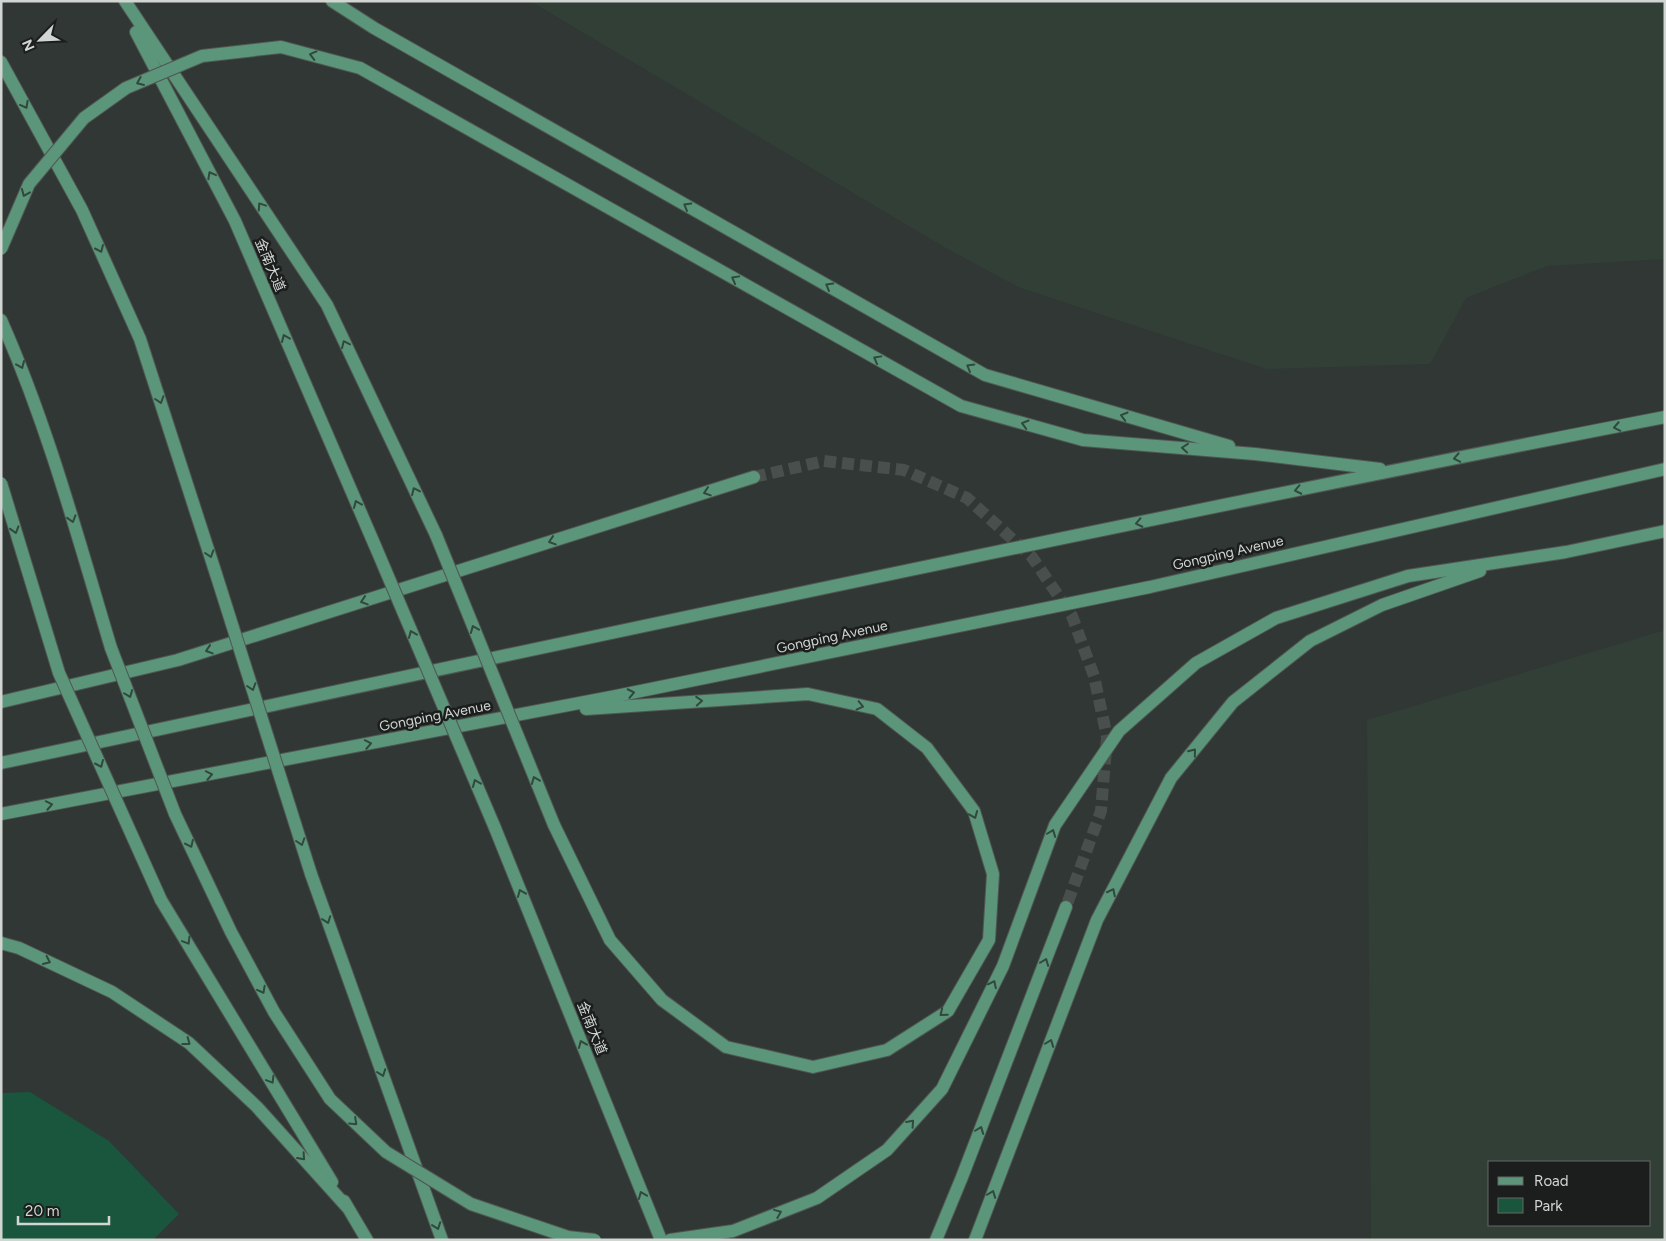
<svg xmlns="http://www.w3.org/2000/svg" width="1666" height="1241" font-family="Figtree,'Noto Sans SC',sans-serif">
<rect width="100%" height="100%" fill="#303734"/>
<g fill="#313f37" fill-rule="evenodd">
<path d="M530 1H1665V259L1547 266 1466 298 1430 364 1266 369 1018 287 944 247Z"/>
<path d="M1665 630V1240H1371L1367 720ZM1490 1162H1650V1225H1490Z"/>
</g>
<path fill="#19563d" d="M30 1092 109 1141 179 1214 153 1240H1V1093Z"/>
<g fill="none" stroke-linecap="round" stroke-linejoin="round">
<path stroke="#484f4c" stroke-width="12" stroke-dasharray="12 6" stroke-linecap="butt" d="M754 477 824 461 904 470 967 498 1032 557 1072 616 1094 676 1107 737 1101 811 1066 907"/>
<defs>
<g id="primary">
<path d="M125 1 327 305 436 535"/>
<path d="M332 1 374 28 985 375 1229 446"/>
<path d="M136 32 235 221 376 548"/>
<path d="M1 62 82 210 140 339 216 574"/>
<path d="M360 68 961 406 1083 440 1255 454 1380 469"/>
<path d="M1 320C48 426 78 538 111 648"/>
<path d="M1 702 178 660 754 477"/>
<path d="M1 763C555 645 1109 525 1665 417"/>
<path d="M1 814 616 696 1150 587 1665 469"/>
<path d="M554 825 610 940 662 1000 726 1047 813 1067 887 1050 948 1011 989 940 993 874 974 811 927 748 877 709 808 694 586 709"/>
<path d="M495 828 661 1240"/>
<path d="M311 874 442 1240"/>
<path d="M161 900 332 1182"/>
<path d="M1 943 19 948 112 992 189 1043 257 1107 347 1207"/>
<path d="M344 1201 367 1240"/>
<path d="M670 1240 733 1231 817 1198 887 1150 942 1089 1003 966 1055 825 1119 731 1196 663 1276 618 1408 576 1566 552 1665 531"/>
<path d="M936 1240 962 1177 1066 907"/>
<path d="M975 1240 1097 920 1171 778 1233 702 1310 641 1382 605 1480 571"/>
</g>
</defs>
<use href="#primary" stroke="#505652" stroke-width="14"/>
<use href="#primary" stroke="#5b957a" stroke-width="12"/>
<defs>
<g id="primary-bridge">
<path d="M1 249 29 184 84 118 126 88 202 56 281 47 360 68"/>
<path d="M1 483 59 673 161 900"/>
<path d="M436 535 554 825"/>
<path d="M376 548 495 828"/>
<path d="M216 574 311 874"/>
<path d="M111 648 175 814 231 932 274 1012 330 1099 386 1152 471 1204 568 1237 595 1240"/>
</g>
</defs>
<use href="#primary-bridge" stroke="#505652" stroke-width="14" stroke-linecap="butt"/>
<use href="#primary-bridge" stroke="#5b957a" stroke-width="12"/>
</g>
<defs><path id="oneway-chevron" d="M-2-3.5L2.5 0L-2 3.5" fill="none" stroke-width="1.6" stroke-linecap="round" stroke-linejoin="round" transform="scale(1.25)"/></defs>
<g stroke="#31483d">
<use href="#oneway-chevron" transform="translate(313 55) rotate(-165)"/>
<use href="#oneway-chevron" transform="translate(140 82) rotate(157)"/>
<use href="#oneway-chevron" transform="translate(25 105) rotate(61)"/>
<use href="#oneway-chevron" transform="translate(211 175) rotate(-118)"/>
<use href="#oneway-chevron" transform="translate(25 193) rotate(113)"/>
<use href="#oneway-chevron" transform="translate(261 206) rotate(-124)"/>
<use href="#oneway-chevron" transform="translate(687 206) rotate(-150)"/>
<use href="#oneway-chevron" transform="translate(100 249) rotate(66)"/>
<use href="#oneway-chevron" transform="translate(735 279) rotate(-151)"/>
<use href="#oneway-chevron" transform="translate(829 286) rotate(-150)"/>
<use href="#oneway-chevron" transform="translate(285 338) rotate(-113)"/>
<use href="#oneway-chevron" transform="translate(345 344) rotate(-115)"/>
<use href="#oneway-chevron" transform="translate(877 359) rotate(-151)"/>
<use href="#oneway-chevron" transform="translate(21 365) rotate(67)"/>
<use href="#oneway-chevron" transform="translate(970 367) rotate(-150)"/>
<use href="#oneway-chevron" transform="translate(160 400) rotate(72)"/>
<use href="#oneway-chevron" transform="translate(1124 416) rotate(-164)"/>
<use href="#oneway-chevron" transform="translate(1025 424) rotate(-164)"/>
<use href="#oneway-chevron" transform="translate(1617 427) rotate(169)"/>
<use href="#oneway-chevron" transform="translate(1185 448) rotate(-175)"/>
<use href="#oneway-chevron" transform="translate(1457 458) rotate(169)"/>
<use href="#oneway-chevron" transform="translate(1298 490) rotate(168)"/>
<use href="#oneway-chevron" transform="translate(415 491) rotate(-115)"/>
<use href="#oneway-chevron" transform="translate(707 492) rotate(162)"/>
<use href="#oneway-chevron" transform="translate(357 504) rotate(-113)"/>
<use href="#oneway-chevron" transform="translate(72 519) rotate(73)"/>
<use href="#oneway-chevron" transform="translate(1139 523) rotate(168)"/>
<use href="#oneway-chevron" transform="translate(15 530) rotate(73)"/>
<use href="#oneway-chevron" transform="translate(552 541) rotate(162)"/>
<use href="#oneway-chevron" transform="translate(210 554) rotate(72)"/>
<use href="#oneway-chevron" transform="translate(364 601) rotate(162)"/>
<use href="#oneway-chevron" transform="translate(474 629) rotate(-112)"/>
<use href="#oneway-chevron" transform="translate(412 634) rotate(-113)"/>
<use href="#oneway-chevron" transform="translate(209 650) rotate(162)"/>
<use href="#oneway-chevron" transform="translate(252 687) rotate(72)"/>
<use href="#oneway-chevron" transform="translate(631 693) rotate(-12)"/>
<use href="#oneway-chevron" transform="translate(129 694) rotate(69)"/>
<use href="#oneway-chevron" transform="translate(699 701) rotate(-4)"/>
<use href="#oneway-chevron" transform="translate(860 706) rotate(13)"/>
<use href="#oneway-chevron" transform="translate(368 744) rotate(-11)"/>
<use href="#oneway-chevron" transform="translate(1193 752) rotate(-51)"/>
<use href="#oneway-chevron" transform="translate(100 764) rotate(66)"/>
<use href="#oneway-chevron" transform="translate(209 775) rotate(-11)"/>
<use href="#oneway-chevron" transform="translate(535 780) rotate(-112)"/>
<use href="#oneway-chevron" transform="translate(476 783) rotate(-113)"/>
<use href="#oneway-chevron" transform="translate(49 805) rotate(-11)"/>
<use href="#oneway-chevron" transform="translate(974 815) rotate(68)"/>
<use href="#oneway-chevron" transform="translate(1052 833) rotate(-69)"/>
<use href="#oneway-chevron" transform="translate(301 842) rotate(72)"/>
<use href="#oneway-chevron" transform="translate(190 844) rotate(65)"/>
<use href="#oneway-chevron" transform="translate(1112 892) rotate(-63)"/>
<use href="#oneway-chevron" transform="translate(521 893) rotate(-112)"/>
<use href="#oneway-chevron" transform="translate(327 920) rotate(70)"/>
<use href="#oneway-chevron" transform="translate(187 941) rotate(59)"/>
<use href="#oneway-chevron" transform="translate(47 961) rotate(25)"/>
<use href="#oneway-chevron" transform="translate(1045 962) rotate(-69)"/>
<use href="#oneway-chevron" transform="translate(993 984) rotate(-64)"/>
<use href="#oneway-chevron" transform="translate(262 990) rotate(62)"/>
<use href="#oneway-chevron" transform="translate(943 1013) rotate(141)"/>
<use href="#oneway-chevron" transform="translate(187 1042) rotate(37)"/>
<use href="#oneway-chevron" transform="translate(1050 1043) rotate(-69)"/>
<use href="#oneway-chevron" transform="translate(582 1044) rotate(-112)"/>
<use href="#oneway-chevron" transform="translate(382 1073) rotate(70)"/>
<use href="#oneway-chevron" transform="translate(271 1080) rotate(59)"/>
<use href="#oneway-chevron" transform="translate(354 1122) rotate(43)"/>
<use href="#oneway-chevron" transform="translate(911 1123) rotate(-48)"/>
<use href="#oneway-chevron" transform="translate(980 1130) rotate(-69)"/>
<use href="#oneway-chevron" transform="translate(302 1157) rotate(48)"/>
<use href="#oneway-chevron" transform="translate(992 1194) rotate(-69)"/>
<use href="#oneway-chevron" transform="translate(642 1195) rotate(-112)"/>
<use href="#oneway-chevron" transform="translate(778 1213) rotate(-22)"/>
<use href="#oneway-chevron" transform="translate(437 1226) rotate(70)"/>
</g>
<g text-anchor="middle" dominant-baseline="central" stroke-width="5" stroke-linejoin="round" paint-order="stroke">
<g font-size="14" fill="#d1d6d3" stroke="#1b1e1c">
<text transform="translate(270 265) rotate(67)">金南大道</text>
<text transform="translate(1228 553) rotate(-13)">Gongping Avenue</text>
<text transform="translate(832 637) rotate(-12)">Gongping Avenue</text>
<text transform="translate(435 716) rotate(-11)">Gongping Avenue</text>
<text transform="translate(592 1028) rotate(68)">金南大道</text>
</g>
</g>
<rect width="1666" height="1241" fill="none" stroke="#d1d6d3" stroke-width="5"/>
<rect x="1488" y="1161" width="162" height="65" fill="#1b1e1c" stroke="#646865"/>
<rect x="1498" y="1177" width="25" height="8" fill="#5b957a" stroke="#646865"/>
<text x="1534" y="1186" font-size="15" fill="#d1d6d3">Road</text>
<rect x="1498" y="1198" width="25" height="15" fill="#19563d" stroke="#646865"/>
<text x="1534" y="1211" font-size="15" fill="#d1d6d3">Park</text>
<g transform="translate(40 40) rotate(246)" stroke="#1b1e1c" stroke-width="4" paint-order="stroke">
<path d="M0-4L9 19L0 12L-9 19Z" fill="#d1d6d3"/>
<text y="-8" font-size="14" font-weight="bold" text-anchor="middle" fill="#d1d6d3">N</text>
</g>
<path d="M18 1216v8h91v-8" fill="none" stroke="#d1d6d3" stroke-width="2.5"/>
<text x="25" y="1216" font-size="15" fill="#d1d6d3" stroke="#1b1e1c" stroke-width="4" paint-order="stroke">20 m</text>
</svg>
